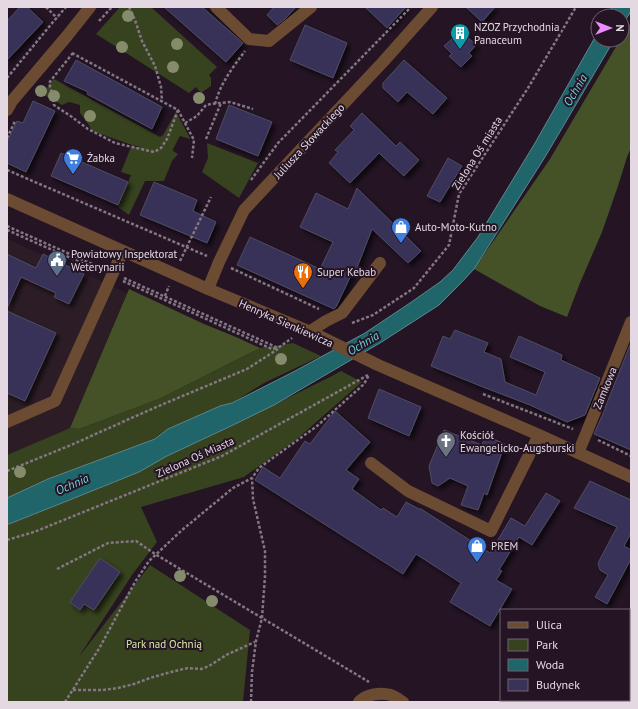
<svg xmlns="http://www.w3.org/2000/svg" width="638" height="709" font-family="'PT Sans',sans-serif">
<defs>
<filter id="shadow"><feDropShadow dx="3.5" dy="3.5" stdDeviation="2" flood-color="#0009"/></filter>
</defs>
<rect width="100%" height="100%" fill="#241424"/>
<path fill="#2c1c26" d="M7 239 127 293 70 428 7 455Z"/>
<g fill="#37421e">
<path d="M120 7H151L217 67 209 75 211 78V86L201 93 196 87 189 93 96 34Z"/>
<path d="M54 79 160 137 163 135 176 112 190 138V139L180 136 173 149V151L178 154 172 161 164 181H145L129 215 118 207 131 175 121 172 131 147H142L135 146 92 131 89 125 80 113V105L69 102 62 105 42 94Z"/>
<path d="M207 143 258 163 239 198 202 172 208 158Z"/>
<path d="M293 343 321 356 264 383 232 403 220 406 168 429 155 439 48 479 7 498V455L70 428 79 429 159 399 260 348Z"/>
<path d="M341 371 362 382 298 438 244 477 141 507 157 542 132 575 78 658 150 565 250 630 243 702H7V523L9 524 62 503 139 472 167 456 233 425 330 377Z"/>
</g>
<g fill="#455227">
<path d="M631 22V148L627 157 618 186 602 232 580 283 567 317 540 306 474 269 550 159 620 40H622V37Z"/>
<path d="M129 289 204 324 236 337 260 348 159 399 79 429 70 428Z"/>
</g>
<g fill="#20656a" stroke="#5b888e">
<path d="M612 7H631V11L622 26V16H607Z"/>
<path d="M598 32V40H614L545 157 474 269 461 283 439 305 380 343 274 405 233 425 167 456 139 472 62 503 9 524 7 523V498L48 479 155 439 168 429 220 406 232 403 295 371 365 333 410 303 440 282 453 270 478 237 535 143Z"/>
</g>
<g fill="#393259" stroke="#4e4c63" filter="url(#shadow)">
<path d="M20 7H27L43 22 7 60V21Z"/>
<path d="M164 7H202L243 43 226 62Z"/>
<path d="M274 7H296L285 19 277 25 267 15Z"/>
<path d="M365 7H406L387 28Z"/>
<path d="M466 7H495L482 22Z"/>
<path d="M305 25 347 43 333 78 290 60Z"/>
<path d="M461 31 476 45 469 53 472 56 461 67 449 56 452 54 444 46Z"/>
<path d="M76 60 162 107 152 129 87 94 88 92 64 81Z"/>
<path d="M404 60 447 98 433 114 407 92 398 102 383 88V83Z"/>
<path d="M33 101 55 111 26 172 7 163V142L17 121 23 123Z"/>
<path d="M229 105 272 122 258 156 216 139Z"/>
<path d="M362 113 396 146 400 142 419 160 404 176 379 153 350 183 329 163 338 152 335 150 354 130 350 126Z"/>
<path d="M61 153 128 182 118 205 51 176Z"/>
<path d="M448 158 462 166 440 202 427 196Z"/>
<path d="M154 182 197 200 193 211 216 222 207 243 140 215Z"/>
<path d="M357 188 421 251 408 263 372 229 356 270 353 271 336 307 334 309 237 265 250 237 320 269 333 242 300 227 316 193 348 209Z"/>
<path d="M7 254 36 268 43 254 84 274 69 304 54 297 56 293 21 277 7 308Z"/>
<path d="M7 311 56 333 25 401 7 393Z"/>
<path d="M455 330 488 343 484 352 501 359 505 382 536 395 545 372 510 357 519 336 562 355 561 360 600 378 585 415 567 422 530 405 483 387 431 366 443 336 450 339Z"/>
<path d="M630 345H631V450L594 434 606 407 605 408Z"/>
<path d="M379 389 421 407 409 436 368 418Z"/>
<path d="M335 411 370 442 346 470 359 479 352 489 381 510 383 508 397 517 406 502 419 509H421L490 553 511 518 525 526 546 493 560 501 532 545 519 537 499 570 502 571 496 580 512 589 490 626 450 602 461 583 416 554 403 574 255 480 263 467 280 478 305 441 310 444Z"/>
<path d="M444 430 482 445 485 435 505 444 487 495 484 493 478 510 461 505 468 486 450 478 438 486 432 483 429 466Z"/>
<path d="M590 481 631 500V533L624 546 631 550V559L607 604 595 597 608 575 600 570 598 563 617 527 574 508Z"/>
<path d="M100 558 120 572 94 610 84 604 80 610 70 602Z"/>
</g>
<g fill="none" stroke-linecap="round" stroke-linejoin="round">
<g stroke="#847784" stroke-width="2.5" stroke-dasharray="3 2" stroke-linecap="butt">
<path d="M46 7 57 18"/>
<path d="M129 7 135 20 142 41 155 66 161 87 162 101"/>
<path d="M99 21 112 7"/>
<path d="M72 53 178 110 194 140 192 158"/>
<path d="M73 53 52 79 49 83 52 93 54 105 72 117 88 129 115 143 154 152 161 148 167 139 178 110"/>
<path d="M7 78 53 22 66 7"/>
<path d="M215 104C220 84 233 67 245 51"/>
<path d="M185 123 197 116 206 105 211 104 230 102 253 109"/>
<path d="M7 138 15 121"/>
<path d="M206 139 221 103"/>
<path d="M7 170 207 256"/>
<path d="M251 180 278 143 411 7"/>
<path d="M7 226 101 268"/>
<path d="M7 230 100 271"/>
<path d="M180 261 211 197"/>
<path d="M231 268 319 309"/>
<path d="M124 278 278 348 292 338"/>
<path d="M123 281 272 349 278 348"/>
<path d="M165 296 169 286"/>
<path d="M352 323 373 315 414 288 449 245 459 194 528 88 576 7"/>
<path d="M483 394 573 429"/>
<path d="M598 440 631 456"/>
<path d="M7 471 71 445 154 408 247 369 278 349"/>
<path d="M7 540 34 532 222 456 368 375"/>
<path d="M57 569 108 543 136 541 155 554 369 682"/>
<path d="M73 690H103L118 688 134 684 150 678 171 672 188 668 201 669 209 666 228 654 255 642"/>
<path d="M65 702 100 647 135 582 149 561 182 530 233 488 252 478 259 468 317 426 364 384 369 375"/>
<path d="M251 702 252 672 256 641 262 618 265 576V551L253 499 252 478"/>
</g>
<g stroke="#6c4b33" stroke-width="12">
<path d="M216 7 249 39 269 41 311 7"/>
<path d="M7 110 12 101 67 36 90 7"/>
<path d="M7 199 208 289 313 333 378 365 539 435 631 477"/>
<path d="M208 289 219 262 244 210 382 63 432 7"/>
<path d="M309 332 326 321 342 313 380 263"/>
<path d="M7 422 55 401 123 251"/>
<path d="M578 453 586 434 631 322"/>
<path d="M371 463 408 491 491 531 539 435"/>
<path d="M359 702C366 694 381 692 391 695 395 696 399 700 403 702"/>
</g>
</g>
<g fill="#858b6b">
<circle cx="128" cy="16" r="6"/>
<circle cx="177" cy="44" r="6"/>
<circle cx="122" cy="47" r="6"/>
<circle cx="173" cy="67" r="6"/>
<circle cx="41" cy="91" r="6"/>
<circle cx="54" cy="96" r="6"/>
<circle cx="199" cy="98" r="6"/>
<circle cx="90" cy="116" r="6"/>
<circle cx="281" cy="359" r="6"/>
<circle cx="20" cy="472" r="6"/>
<circle cx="180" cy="576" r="6"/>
<circle cx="212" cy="601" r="6"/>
</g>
<defs>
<symbol id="building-pin" viewBox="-11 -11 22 30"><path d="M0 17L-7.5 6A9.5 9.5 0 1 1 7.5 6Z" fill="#0f9aa8" stroke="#241424"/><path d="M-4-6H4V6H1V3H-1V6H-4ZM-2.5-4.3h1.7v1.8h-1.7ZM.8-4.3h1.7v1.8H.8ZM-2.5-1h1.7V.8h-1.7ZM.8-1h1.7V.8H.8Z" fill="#fff"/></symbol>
<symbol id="supermarket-pin" viewBox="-11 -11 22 30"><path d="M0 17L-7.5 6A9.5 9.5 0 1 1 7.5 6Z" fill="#3f7fe0" stroke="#241424"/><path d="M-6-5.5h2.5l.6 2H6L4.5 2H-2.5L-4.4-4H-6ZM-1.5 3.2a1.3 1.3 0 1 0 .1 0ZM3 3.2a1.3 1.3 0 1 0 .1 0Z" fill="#fff"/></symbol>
<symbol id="shop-pin" viewBox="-11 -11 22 30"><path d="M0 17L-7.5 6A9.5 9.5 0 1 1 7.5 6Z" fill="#3f7fe0" stroke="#241424"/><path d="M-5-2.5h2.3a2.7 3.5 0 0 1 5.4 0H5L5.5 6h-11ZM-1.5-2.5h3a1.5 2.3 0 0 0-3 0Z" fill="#fff"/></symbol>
<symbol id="civic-pin" viewBox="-11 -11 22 30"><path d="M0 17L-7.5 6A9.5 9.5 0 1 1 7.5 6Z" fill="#5c6f8a" stroke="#241424"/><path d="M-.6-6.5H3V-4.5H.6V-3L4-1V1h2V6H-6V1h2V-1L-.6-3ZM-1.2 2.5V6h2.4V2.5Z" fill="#fff"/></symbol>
<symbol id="restaurant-pin" viewBox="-11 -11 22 30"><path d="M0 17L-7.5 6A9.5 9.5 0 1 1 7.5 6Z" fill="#e8710a" stroke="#241424"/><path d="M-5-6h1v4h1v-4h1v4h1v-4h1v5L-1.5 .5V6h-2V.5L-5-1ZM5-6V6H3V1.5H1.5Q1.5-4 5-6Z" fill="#fff"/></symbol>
<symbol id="church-pin" viewBox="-11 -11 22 30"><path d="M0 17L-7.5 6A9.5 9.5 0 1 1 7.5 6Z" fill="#6b7280" stroke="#241424"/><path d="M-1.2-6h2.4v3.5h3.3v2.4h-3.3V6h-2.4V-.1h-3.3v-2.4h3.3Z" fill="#fff"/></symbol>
</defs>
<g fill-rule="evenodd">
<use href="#building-pin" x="449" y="22" width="22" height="30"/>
<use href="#supermarket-pin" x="62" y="147" width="22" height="30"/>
<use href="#shop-pin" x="390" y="216" width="22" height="30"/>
<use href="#civic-pin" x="46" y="249" width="22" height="30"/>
<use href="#restaurant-pin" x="292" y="261" width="22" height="30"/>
<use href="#church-pin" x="435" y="430" width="22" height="30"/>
<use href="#shop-pin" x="466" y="535" width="22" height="30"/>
</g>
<g text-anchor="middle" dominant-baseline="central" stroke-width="4" stroke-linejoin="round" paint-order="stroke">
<g font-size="11" fill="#e4d9e3" stroke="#241424" text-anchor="start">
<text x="474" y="27">NZOZ Przychodnia<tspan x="474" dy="13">Panaceum</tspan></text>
<text x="87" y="158">Żabka</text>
<text x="415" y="227">Auto-Moto-Kutno</text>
<text x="71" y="254">Powiatowy Inspektorat<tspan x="71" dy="13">Weterynarii</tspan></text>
<text x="317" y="272">Super Kebab</text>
<text x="460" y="435">Kościół<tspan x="460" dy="13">Ewangelicko-Augsburski</tspan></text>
<text x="491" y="546">PREM</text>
</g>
<g font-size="11" fill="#e4d9e3" stroke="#241424">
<text transform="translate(309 141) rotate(-47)">Juliusza Słowackiego</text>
<text transform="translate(477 153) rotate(-58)">Zielona Oś miasta</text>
<text transform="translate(286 323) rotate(24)">Henryka Sienkiewicza</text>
<text transform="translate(605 388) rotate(-68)">Zamkowa</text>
<text transform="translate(195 457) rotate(-24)">Zielona Oś Miasta</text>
</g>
<g font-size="11" fill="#d5eda5" stroke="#241424">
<text x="164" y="644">Park nad Ochnią</text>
</g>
<g font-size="12" font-style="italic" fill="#6cd4dd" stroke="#241424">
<text transform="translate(575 90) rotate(-59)">Ochnia</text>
<text transform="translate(363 343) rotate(-31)">Ochnia</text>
<text transform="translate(72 484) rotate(-24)">Ochnia</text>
</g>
</g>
<rect width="638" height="709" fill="none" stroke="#e4d9e3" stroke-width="16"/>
<rect x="500" y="609" width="130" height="92" fill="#241424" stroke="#716370"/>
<rect x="508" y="622" width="20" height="6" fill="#6c4b33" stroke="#716370"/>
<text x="536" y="629" font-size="12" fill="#e4d9e3">Ulica</text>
<rect x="508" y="639" width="20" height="12" fill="#37421e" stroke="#716370"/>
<text x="536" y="649" font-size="12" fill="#e4d9e3">Park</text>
<rect x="508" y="659" width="20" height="12" fill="#20656a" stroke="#716370"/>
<text x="536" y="669" font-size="12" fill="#e4d9e3">Woda</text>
<rect x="508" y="679" width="20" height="12" fill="#393259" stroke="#716370"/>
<text x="536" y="689" font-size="12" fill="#e4d9e3">Budynek</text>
<g transform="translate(610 28) rotate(90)"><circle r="19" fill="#241424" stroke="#716370"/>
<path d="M0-3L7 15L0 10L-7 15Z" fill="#eb8dfc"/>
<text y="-6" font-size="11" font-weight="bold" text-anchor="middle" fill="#e4d9e3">N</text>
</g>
</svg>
